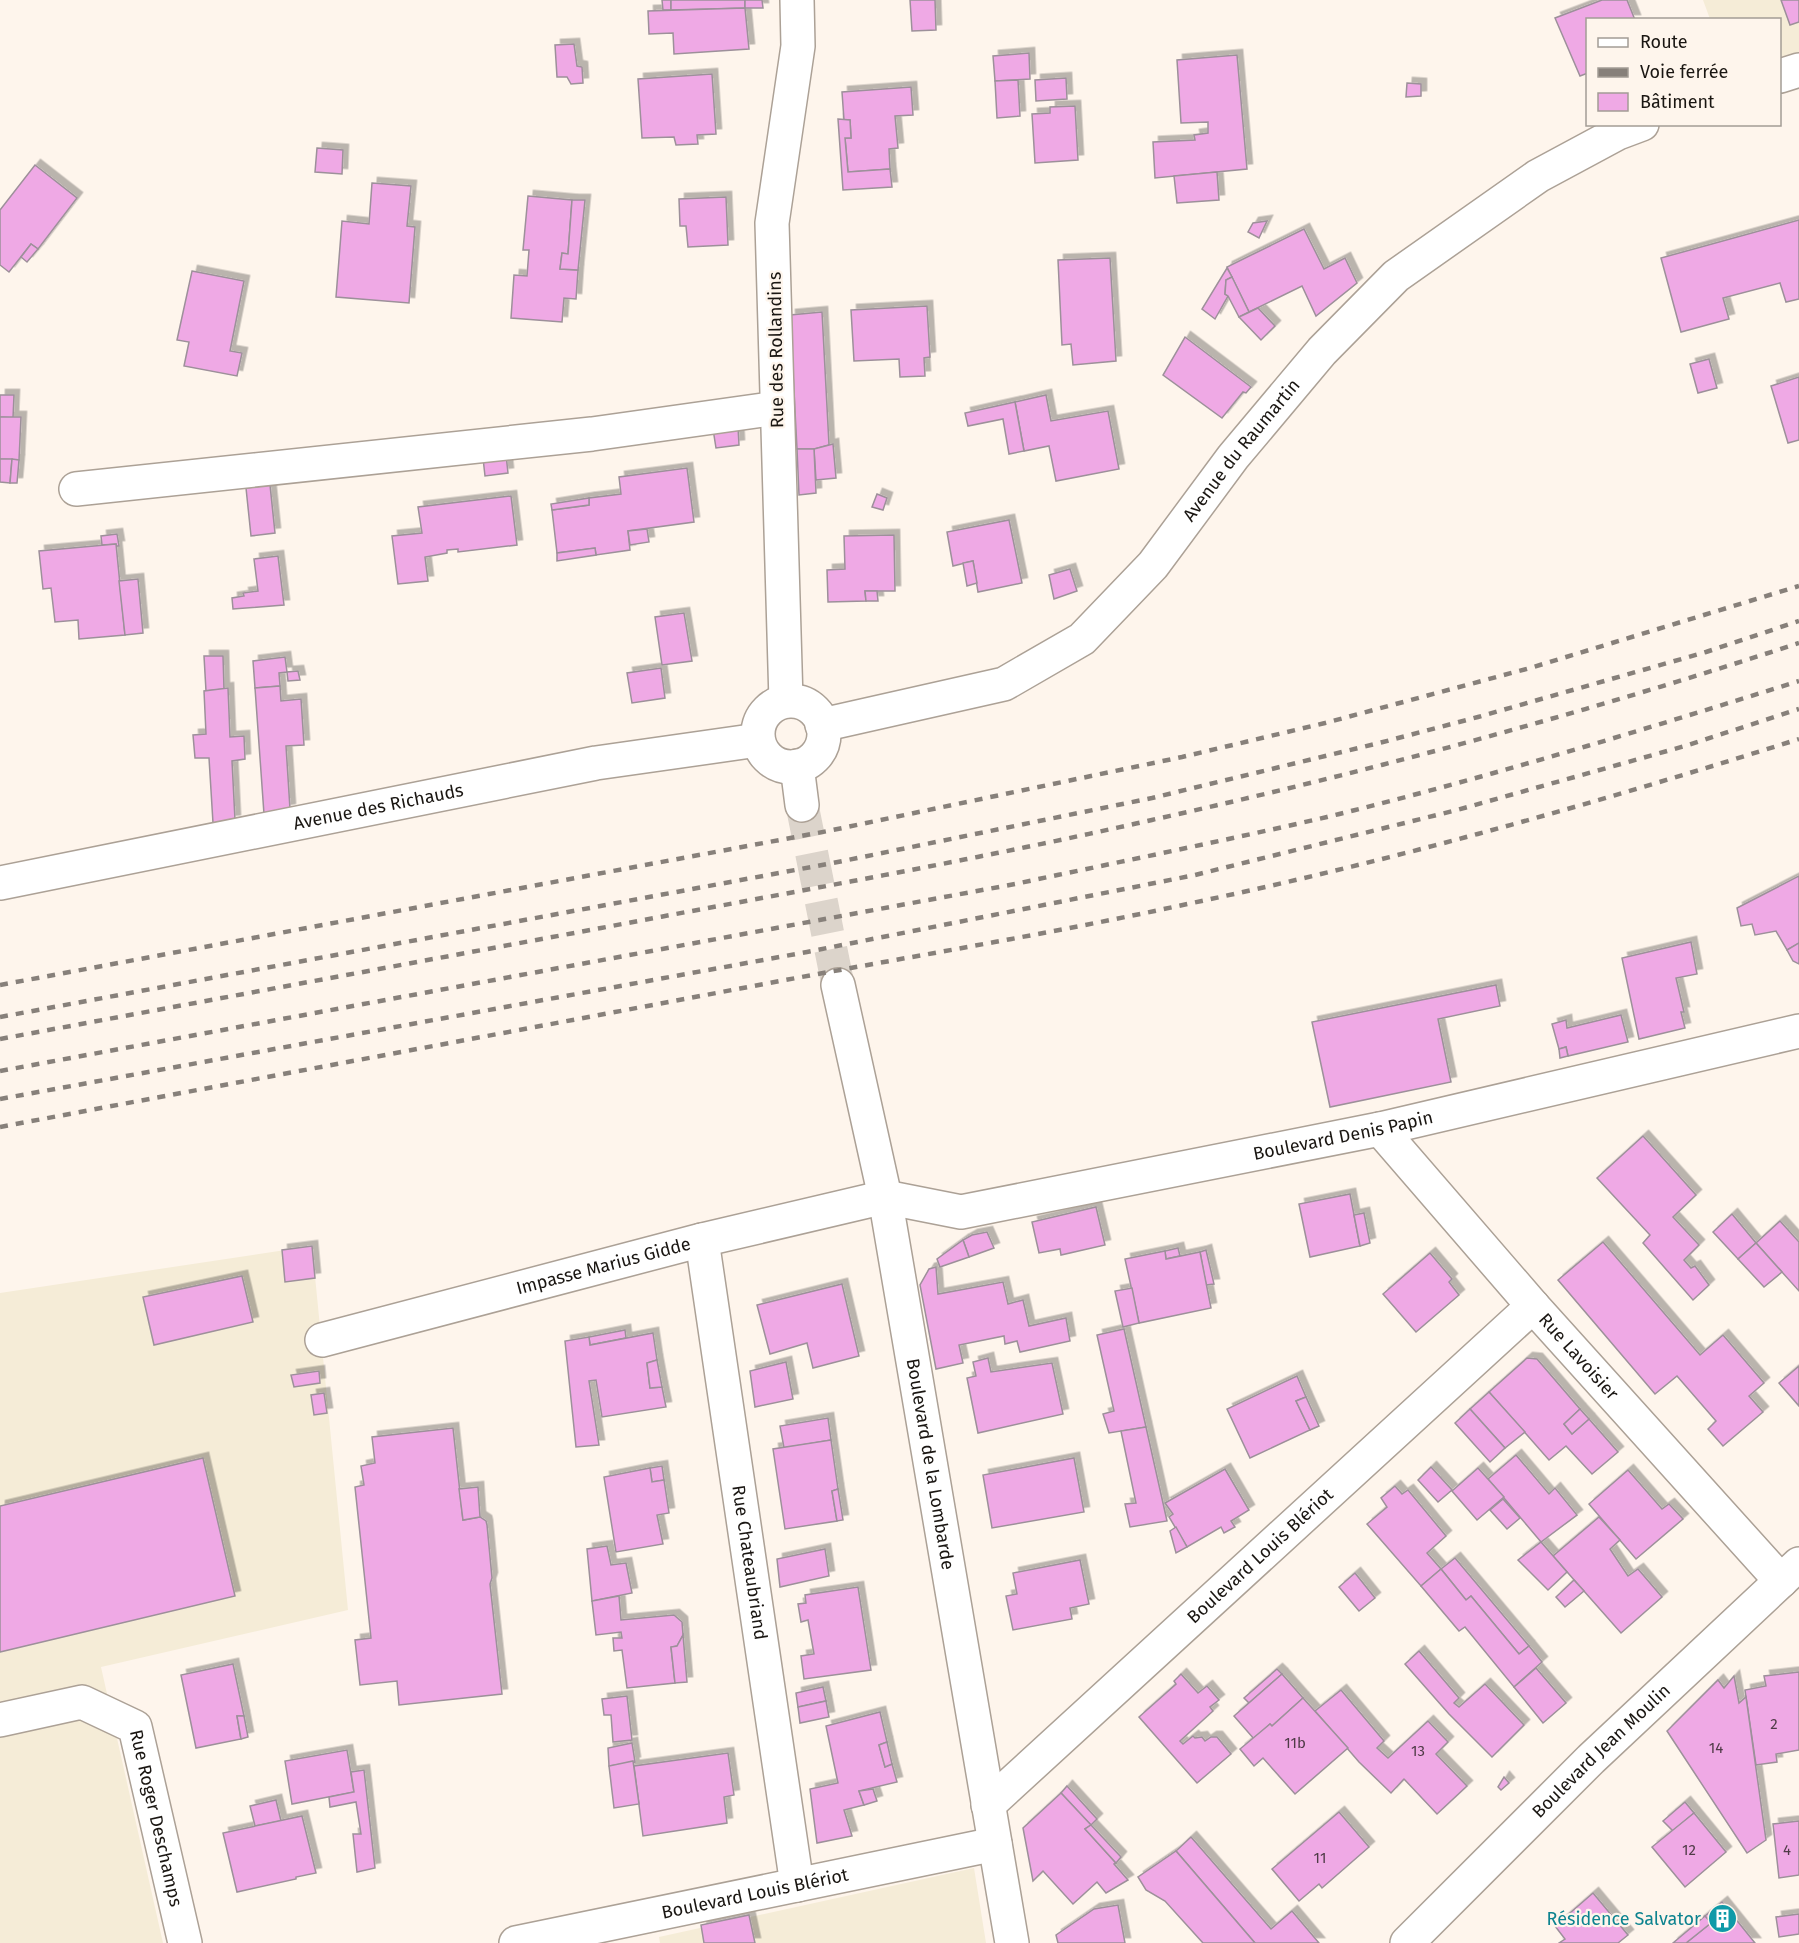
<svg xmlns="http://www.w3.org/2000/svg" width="1799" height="1943" font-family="'Fira Sans',sans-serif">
<defs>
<filter id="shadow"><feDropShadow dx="5.5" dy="-5.5" stdDeviation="0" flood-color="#0004"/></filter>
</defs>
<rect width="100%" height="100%" fill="#fef5ec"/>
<g fill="#f5ecd7">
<path d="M1703 0H1799V52L1780 59V20L1710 19Z"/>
<path d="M312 1246 348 1610 101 1667 163 1943H0V1293Z"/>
<path d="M974 1868 986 1943H660L659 1937Z"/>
</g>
<g fill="#efa9e5" stroke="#9d909a" stroke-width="1.5" filter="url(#shadow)">
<path d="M662 0H671V10H663Z"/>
<path d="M671 0H745V8L671 10Z"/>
<path d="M745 0H762L763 8H745Z"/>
<path d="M910 0H935L936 30 912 31Z"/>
<path d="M1602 0H1627L1635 20H1588V73L1580 76 1555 18Z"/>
<path d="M1781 0H1799V22L1790 25Z"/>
<path d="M745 8 749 49 674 54 673 33 649 34 648 11Z"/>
<path d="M574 44 577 66 582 67 583 83 571 84 567 77H557L555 45Z"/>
<path d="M1029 53 1030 79 995 81 993 56Z"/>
<path d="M1237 55 1247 169 1155 178 1153 142 1195 140 1194 135 1208 133V122L1181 123 1177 60Z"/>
<path d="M712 74 716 134 697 135 698 144 676 145 674 137 642 138 638 79Z"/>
<path d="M1066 78 1067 99 1036 101 1035 80Z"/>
<path d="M1018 80 1020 116 997 118 995 81Z"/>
<path d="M1407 83 1421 84V96L1406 97Z"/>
<path d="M911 87 913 115 895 116 898 148 889 149 890 169 848 172 845 138H851L850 120H844L842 92Z"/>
<path d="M1075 106 1078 160 1035 163 1032 114 1050 113V107Z"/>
<path d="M838 119 850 120 851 138H845L848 172 890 169 892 187 843 190Z"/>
<path d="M317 148 343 150 342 174 315 172Z"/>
<path d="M35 165 77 198 38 249 31 244 9 272 0 265V210Z"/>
<path d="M1217 172 1219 200 1177 203 1174 176Z"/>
<path d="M372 183 411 186 407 226 415 227 409 303 336 297 342 221 369 224Z"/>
<path d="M528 196 572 200 568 254 562 253 560 269 578 270 576 299 564 298 562 322 511 318 514 275 527 276 529 250H523Z"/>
<path d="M726 197 728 245 688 247 686 226H680L679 199Z"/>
<path d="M572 200H585L578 270 560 269 562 253 568 254Z"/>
<path d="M1799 220V299L1786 302 1780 283 1723 298 1729 319 1681 332 1661 258Z"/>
<path d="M1267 221 1259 238 1248 232 1253 223Z"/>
<path d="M1304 229 1324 269 1345 258 1357 283 1316 316 1302 286 1249 312 1227 267Z"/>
<path d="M31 244 38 249 27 262 21 257Z"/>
<path d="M1110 258 1116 361 1073 365 1071 344 1062 345 1058 260Z"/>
<path d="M1227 268 1232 277 1226 280 1225 294 1228 296 1215 319 1202 309Z"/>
<path d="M192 271 244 281 230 351 242 353 237 376 184 366 189 342 177 340Z"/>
<path d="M1232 277 1249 312 1239 317 1228 296 1225 294 1226 280Z"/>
<path d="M927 306 930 357 924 358 925 376 900 377 899 359 854 361 851 310Z"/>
<path d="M1258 308 1275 326 1261 340 1239 317Z"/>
<path d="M822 312 829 445 814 449H797L790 315Z"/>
<path d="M1185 337 1251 387 1246 393 1243 392 1222 418 1163 375Z"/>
<path d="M1709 359 1717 388 1698 393 1690 364Z"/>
<path d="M1799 377V440L1788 443 1771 386Z"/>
<path d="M0 395H14L13 418 0 417Z"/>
<path d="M1046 395 1051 421 1108 411 1119 469 1056 481 1049 446 1024 451 1015 402Z"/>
<path d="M1015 402 1024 451 1009 454 1003 419 968 426 965 413Z"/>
<path d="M0 417H21L19 460 0 459Z"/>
<path d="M738 427 739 445 716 448 713 429Z"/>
<path d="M833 444 836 478 816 480 814 449Z"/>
<path d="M797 449H814L816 493 799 495Z"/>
<path d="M506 455 508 473 485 476 483 458Z"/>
<path d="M0 459H12L10 483 0 482Z"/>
<path d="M12 459 19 460 17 483H10Z"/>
<path d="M687 468 694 522 628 531 630 550 596 555 595 548 557 553 552 510 589 505V498L621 494 619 477Z"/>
<path d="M270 485 275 533 251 536 246 488Z"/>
<path d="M877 494 887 498 883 510 872 507Z"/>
<path d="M511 496 517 545 458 552V549L447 550V553L425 557 428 581 398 584 392 536 422 533 418 507Z"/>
<path d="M589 498V505L552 510 551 504Z"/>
<path d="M1009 520 1022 583 978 592 973 561 953 566 947 532Z"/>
<path d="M647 529 649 542 630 545 628 531Z"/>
<path d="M117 534 119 546H116V544L102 545 101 536Z"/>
<path d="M894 535 895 591H865L866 601 828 602 827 570 845 569 844 536Z"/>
<path d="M116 544 125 635 79 639 78 620 55 622 51 588 43 589 39 551Z"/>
<path d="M595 548 596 555 557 561V553Z"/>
<path d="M278 556 284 605 233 609 232 598 244 596 243 593 258 591 254 559Z"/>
<path d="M973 561 977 583 967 586 963 563Z"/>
<path d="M1070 569 1077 591 1054 599 1049 575Z"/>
<path d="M138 579 143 633 125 635 119 581Z"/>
<path d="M865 591H877L878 601H866Z"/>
<path d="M684 613 692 661 662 665 655 617Z"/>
<path d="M204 656H223L224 689 206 691Z"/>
<path d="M285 657 287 672 279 673 280 686 255 688 253 661Z"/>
<path d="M661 668 665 698 632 703 627 673Z"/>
<path d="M298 671 300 680 288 681 287 672Z"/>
<path d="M280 686 281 701 301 699 304 745 286 746 290 809 264 814 255 688Z"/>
<path d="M228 688 230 737 244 736 245 759 232 761 235 820 213 823 209 758H195L193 735 206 734 204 691Z"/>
<path d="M1799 876V943L1787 950 1776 931 1755 935 1752 924 1741 926 1737 908Z"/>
<path d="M1691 942 1697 974 1676 978 1684 1012H1681L1685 1028 1639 1039 1622 958Z"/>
<path d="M1799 943V964L1793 961 1787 950Z"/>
<path d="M1496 985 1500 1006 1438 1019 1451 1082 1330 1107 1312 1022Z"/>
<path d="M1621 1015 1628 1042 1568 1056 1566 1047 1559 1049 1552 1024 1566 1020 1567 1028Z"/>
<path d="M1566 1047 1568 1056 1560 1058 1559 1049Z"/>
<path d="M1643 1136 1696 1195 1673 1217 1699 1245 1684 1260 1691 1268 1695 1266 1709 1285 1693 1300 1643 1243 1650 1235 1597 1178Z"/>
<path d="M1350 1194 1360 1246 1310 1257 1299 1204Z"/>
<path d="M1096 1207 1105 1245 1061 1255 1060 1249 1039 1253 1032 1222Z"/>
<path d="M1364 1213 1370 1243 1360 1246 1354 1215Z"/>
<path d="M1732 1214 1756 1243 1738 1259 1713 1232Z"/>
<path d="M1780 1221 1799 1242V1291L1756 1243Z"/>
<path d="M987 1232 994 1248 969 1257 963 1240 972 1235Z"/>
<path d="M963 1240 969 1257 940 1267 937 1259Z"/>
<path d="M1603 1242 1700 1355 1723 1335 1764 1383 1749 1396 1763 1412 1723 1446 1708 1429 1716 1421 1677 1376 1655 1394 1558 1280Z"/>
<path d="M1756 1243 1782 1272 1764 1287 1738 1259Z"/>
<path d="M312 1246 315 1278 285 1282 282 1250Z"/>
<path d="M1178 1248 1180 1256 1166 1259 1165 1251Z"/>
<path d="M1206 1250 1214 1284 1206 1285 1200 1252Z"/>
<path d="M1165 1251 1166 1259 1200 1252 1211 1308 1139 1323 1125 1259Z"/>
<path d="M1430 1253 1452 1279 1449 1282 1459 1295 1416 1332 1383 1294Z"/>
<path d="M936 1267 938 1294 1003 1282 1008 1304 1023 1300 1029 1326 1066 1318 1070 1341 1020 1352 1017 1341 1005 1344 1004 1336 959 1345 963 1363 936 1369 920 1285 929 1269Z"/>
<path d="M242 1276 253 1322 154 1345 143 1297Z"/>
<path d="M842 1284 859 1356 813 1368 807 1343 770 1354 757 1305Z"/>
<path d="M1132 1288 1139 1323 1123 1327 1115 1291Z"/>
<path d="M1124 1329 1146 1427 1109 1433 1103 1414 1114 1411 1097 1335Z"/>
<path d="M625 1330 626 1338 590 1345 589 1337Z"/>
<path d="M653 1333 657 1360 647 1363 650 1388 662 1387 666 1407 602 1417 596 1380 589 1381 599 1445 576 1447 565 1341 589 1337 590 1345Z"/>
<path d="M988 1358 991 1372 1052 1363 1063 1414 978 1433 967 1378 976 1376 973 1362Z"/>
<path d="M1527 1358 1537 1359 1580 1409 1564 1424 1572 1434 1589 1419 1618 1452 1592 1474 1566 1446 1549 1460 1489 1392Z"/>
<path d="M657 1360 662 1387 650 1388 647 1363Z"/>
<path d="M786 1362 793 1399 755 1407 750 1371Z"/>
<path d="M1799 1366V1406L1779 1383Z"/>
<path d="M319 1371 320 1383 294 1387 291 1375Z"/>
<path d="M1297 1376 1306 1397 1296 1401 1310 1430 1250 1458 1227 1409Z"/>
<path d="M1489 1392 1525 1432 1505 1448 1470 1409Z"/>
<path d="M324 1393 327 1413 314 1415 311 1395Z"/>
<path d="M1306 1397 1319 1426 1310 1430 1296 1401Z"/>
<path d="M1470 1409 1505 1448 1490 1462 1455 1423Z"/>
<path d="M1580 1409 1589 1419 1572 1434 1564 1424Z"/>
<path d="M828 1418 831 1440 784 1448 780 1426Z"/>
<path d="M1146 1427 1167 1521 1130 1527 1125 1504 1136 1503 1121 1431Z"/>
<path d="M453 1428 463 1520 480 1517 486 1521 487 1525 492 1578 490 1584 502 1694 399 1705 397 1681 360 1685 355 1640 371 1638 355 1487 364 1485 361 1466 375 1463 372 1437Z"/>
<path d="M831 1440 838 1489 832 1491 837 1521 785 1529 773 1449Z"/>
<path d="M1516 1455 1549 1494 1555 1488 1577 1515 1541 1542 1488 1479Z"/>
<path d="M203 1458 235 1596 0 1652V1506Z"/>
<path d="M1074 1458 1084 1512 992 1528 983 1475Z"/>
<path d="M662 1466 664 1480 652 1482 650 1468Z"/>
<path d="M1431 1467 1452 1490 1438 1502 1418 1480Z"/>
<path d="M650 1468 652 1482 664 1480 669 1513 657 1515 663 1544 616 1552 604 1477Z"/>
<path d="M1478 1468 1504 1497 1477 1520 1452 1491Z"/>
<path d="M1225 1469 1249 1510 1231 1521 1235 1527 1224 1533 1221 1527 1187 1547 1169 1517 1173 1514 1165 1503Z"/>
<path d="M1628 1470 1662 1509 1669 1504 1683 1519 1636 1559 1589 1504Z"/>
<path d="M1395 1486 1402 1494 1408 1490 1446 1536 1427 1553 1441 1569 1421 1586 1367 1524 1387 1507 1381 1498Z"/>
<path d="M478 1487 480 1517 463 1520 459 1489Z"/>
<path d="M838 1489 843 1520 837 1521 832 1491Z"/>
<path d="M1503 1499 1520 1518 1507 1529 1490 1510Z"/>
<path d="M1599 1517 1620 1540 1610 1549 1628 1576 1638 1569 1662 1597 1621 1633 1553 1556Z"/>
<path d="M1176 1527 1187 1547 1176 1553 1170 1531Z"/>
<path d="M1541 1542 1567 1572 1548 1590 1518 1560Z"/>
<path d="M607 1546 611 1565 626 1563 632 1593 592 1601 587 1549Z"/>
<path d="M825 1549 829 1576 780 1587 777 1559Z"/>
<path d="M1455 1558 1529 1646 1519 1654 1471 1596 1466 1600 1441 1569Z"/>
<path d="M1080 1560 1089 1604 1070 1608 1072 1619 1013 1630 1006 1596 1017 1594 1013 1573Z"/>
<path d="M1441 1569 1466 1600 1471 1596 1519 1654 1529 1646 1542 1662 1514 1687 1465 1627 1459 1631 1421 1586Z"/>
<path d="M1355 1573 1375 1598 1359 1611 1339 1587Z"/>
<path d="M1574 1580 1584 1591 1565 1607 1556 1597Z"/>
<path d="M858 1587 871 1670 804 1679 801 1656 814 1654 808 1620 801 1622 798 1604 806 1603 805 1595Z"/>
<path d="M619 1596 621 1620 674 1615 682 1622 683 1635 677 1646 671 1647 675 1683 627 1688 622 1650 614 1651 613 1638H622L621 1632 596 1635 592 1601Z"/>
<path d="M683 1635 687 1682 675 1683 671 1647 677 1646Z"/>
<path d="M1419 1651 1459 1698 1454 1703 1459 1707 1485 1684 1524 1725 1492 1757 1449 1714 1405 1664Z"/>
<path d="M233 1664 244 1716H237L241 1739 196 1748 181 1675Z"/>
<path d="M1536 1668 1566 1703 1543 1723 1514 1687Z"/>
<path d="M1277 1669 1282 1674 1249 1703 1244 1698Z"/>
<path d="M1799 1672V1750L1776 1754 1777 1762 1756 1765 1745 1690 1766 1686 1764 1676Z"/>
<path d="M1181 1674 1198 1693 1207 1686 1219 1700 1210 1707 1213 1711 1180 1741 1183 1744 1193 1736 1195 1738 1202 1737 1205 1741 1211 1737H1217L1231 1754 1197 1783 1139 1717 1176 1684 1174 1681Z"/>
<path d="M1282 1674 1303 1698 1272 1726 1270 1724 1254 1739 1234 1716Z"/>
<path d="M1734 1676 1739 1703 1746 1697 1766 1840 1747 1853 1667 1731 1718 1680 1724 1688Z"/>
<path d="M823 1687 826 1701 798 1707 796 1693Z"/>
<path d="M1341 1690 1384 1741 1377 1748 1388 1758 1428 1721 1448 1742 1436 1754 1467 1786 1437 1814 1404 1779 1391 1793 1359 1762 1315 1711Z"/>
<path d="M627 1696 632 1740 613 1742 611 1715H604L602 1699Z"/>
<path d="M1303 1698 1348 1748 1295 1794 1263 1758 1254 1766 1240 1749 1270 1724 1272 1726Z"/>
<path d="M826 1701 829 1717 800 1723 798 1707Z"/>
<path d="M880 1712 887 1742 879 1745 885 1767 892 1764 897 1782 859 1791 864 1805 844 1810 852 1836 817 1843 810 1789 838 1783 826 1726Z"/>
<path d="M237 1716H244L248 1737 241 1739Z"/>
<path d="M887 1742 892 1764 885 1767 879 1745Z"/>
<path d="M632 1743 635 1762 609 1766 608 1748Z"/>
<path d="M347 1750 354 1792 292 1804 285 1761Z"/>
<path d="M728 1753 734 1795 724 1797 727 1823 643 1836 634 1766Z"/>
<path d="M633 1761 639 1804 614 1808 609 1766Z"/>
<path d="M364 1770 375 1868 357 1872 353 1834H361L356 1802 330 1807 329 1797 354 1792 351 1772Z"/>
<path d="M1504 1777 1509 1783 1501 1790 1498 1787Z"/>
<path d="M1067 1786 1097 1819 1091 1825 1061 1793Z"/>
<path d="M873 1789 877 1801 864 1805 859 1791Z"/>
<path d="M1061 1793 1091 1825 1085 1829 1116 1863 1114 1864 1128 1880 1106 1893 1097 1882 1073 1904 1043 1871 1033 1881 1023 1828Z"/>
<path d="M276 1800 281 1821 255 1826 250 1806Z"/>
<path d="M1685 1802 1694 1813 1673 1831 1663 1821Z"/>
<path d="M1339 1812 1369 1847 1322 1888 1319 1884 1299 1901 1272 1869Z"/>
<path d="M1694 1813 1726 1852 1685 1887 1652 1847Z"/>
<path d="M302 1816 316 1873 296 1877V1879L237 1892 223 1833Z"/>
<path d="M1799 1821V1875L1779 1878 1773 1824Z"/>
<path d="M1091 1825 1121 1857 1116 1863 1085 1829Z"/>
<path d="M1191 1837 1271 1929 1292 1911 1319 1943H1255L1176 1851Z"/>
<path d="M1176 1851 1255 1943H1203L1165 1901 1146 1890 1138 1877Z"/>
<path d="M1593 1893 1628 1935 1618 1943H1559L1565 1939 1555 1926Z"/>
<path d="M1722 1902 1755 1943H1686L1711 1923 1705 1916Z"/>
<path d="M1118 1905 1125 1943H1058L1056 1935 1094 1909Z"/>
<path d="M1799 1914V1934L1779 1937 1776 1917Z"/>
<path d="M749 1915 755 1943H704L701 1925Z"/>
<path d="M1705 1916 1711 1923 1686 1943H1673Z"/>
</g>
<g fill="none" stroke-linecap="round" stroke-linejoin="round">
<path stroke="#dcd4cb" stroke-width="33" stroke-dasharray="33 16" stroke-linecap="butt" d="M802 805 838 985"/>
<defs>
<g id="minor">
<path d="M1780 76 1799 70"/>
<path d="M76 489 592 434 777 408"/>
<path d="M786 701 772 223 798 46 797 0"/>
<circle cx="791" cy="734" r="33"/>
<path id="s1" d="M822 725 1004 684 1082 639 1153 565 1233 457 1322 351 1396 276 1538 176 1618 133 1642 124"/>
<path d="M797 766 802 805"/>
<path id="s2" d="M0 883 596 763 758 740"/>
<path id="s3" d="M838 985 885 1197 1012 1943"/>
<path id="s4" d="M1380 1129 1533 1306 1781 1581"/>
<path id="s5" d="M702 1240 797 1885"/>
<path id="s6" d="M322 1340 702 1240 885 1197 961 1212 1380 1129 1799 1031"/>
<path id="s7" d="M0 1720 82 1702 135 1727 185 1943"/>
<path id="s8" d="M988 1805 1533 1306"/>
<path id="s9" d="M516 1943 995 1844"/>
<path id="s10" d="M1407 1943 1591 1759 1799 1564"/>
</g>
</defs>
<use href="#minor" stroke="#aca196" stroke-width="36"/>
<use href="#minor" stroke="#fff" stroke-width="33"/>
<g stroke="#87807a" stroke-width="4.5" stroke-dasharray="8 8" stroke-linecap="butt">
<path d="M0 985 828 831 1182 757 1325 723 1530 668 1799 586"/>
<path d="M0 1017 833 863 1152 798 1383 742 1478 717 1706 652 1799 621"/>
<path d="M0 1039C200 1002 401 965 601 928 786 893 972 861 1156 819 1373 771 1588 712 1799 643"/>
<path d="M0 1071 1015 884C1119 862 1223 841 1327 817 1486 778 1643 730 1799 681"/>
<path d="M0 1099 807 952 1195 875 1457 810 1685 746 1799 709"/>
<path d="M0 1127C255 1079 510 1032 764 984 907 957 1050 934 1192 903 1397 860 1600 802 1799 739"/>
</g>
</g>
<defs>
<symbol id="building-disc" viewBox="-11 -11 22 22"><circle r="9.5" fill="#0f9aa8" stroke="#fef5ec"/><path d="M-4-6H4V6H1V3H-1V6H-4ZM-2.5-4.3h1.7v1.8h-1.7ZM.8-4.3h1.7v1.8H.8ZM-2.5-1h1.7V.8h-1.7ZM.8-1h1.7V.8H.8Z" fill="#fff"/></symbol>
</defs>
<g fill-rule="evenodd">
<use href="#building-disc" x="1706" y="1902" width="33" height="33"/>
</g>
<g text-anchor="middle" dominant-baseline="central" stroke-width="4.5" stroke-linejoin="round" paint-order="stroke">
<g font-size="15" fill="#4f3b47">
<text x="1774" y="1724">2</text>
<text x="1295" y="1743">11b</text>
<text x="1716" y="1748">14</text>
<text x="1418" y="1751">13</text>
<text x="1689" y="1850">12</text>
<text x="1787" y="1850">4</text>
<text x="1320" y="1858">11</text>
</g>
<g font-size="18" fill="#1a1612" stroke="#fef5ec">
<text transform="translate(776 350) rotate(-91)">Rue des Rollandins</text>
<text stroke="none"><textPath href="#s1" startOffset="524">Avenue du Raumartin</textPath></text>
<text stroke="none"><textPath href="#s2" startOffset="386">Avenue des Richauds</textPath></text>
<text stroke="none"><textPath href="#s6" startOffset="1048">Boulevard Denis Papin</textPath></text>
<text stroke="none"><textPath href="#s6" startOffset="291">Impasse Marius Gidde</textPath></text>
<text stroke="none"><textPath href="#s4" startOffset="302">Rue Lavoisier</textPath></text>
<text stroke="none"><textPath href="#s3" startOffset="488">Boulevard de la Lombarde</textPath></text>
<text stroke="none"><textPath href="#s8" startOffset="369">Boulevard Louis Blériot</textPath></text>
<text stroke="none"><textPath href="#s5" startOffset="326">Rue Chateaubriand</textPath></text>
<text stroke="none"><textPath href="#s10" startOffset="273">Boulevard Jean Moulin</textPath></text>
<text stroke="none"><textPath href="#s7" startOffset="236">Rue Roger Deschamps</textPath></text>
<text stroke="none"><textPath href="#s9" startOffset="244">Boulevard Louis Blériot</textPath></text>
</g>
<g font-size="18" fill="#0d838f" stroke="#fef5ec" text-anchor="end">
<text x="1701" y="1919">Résidence Salvator</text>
</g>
</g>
<rect x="1586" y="18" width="195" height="108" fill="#fef5ec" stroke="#a39c95" stroke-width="1.5"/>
<rect x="1598" y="38" width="30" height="9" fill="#ffffff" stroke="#a39c95" stroke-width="1.5"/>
<text x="1640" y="48" font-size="18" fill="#1a1612">Route</text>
<rect x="1598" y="68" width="30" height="9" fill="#87807a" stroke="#a39c95" stroke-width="1.5"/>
<text x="1640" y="78" font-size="18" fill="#1a1612">Voie ferrée</text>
<rect x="1598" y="93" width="30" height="18" fill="#efa9e5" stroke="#a39c95" stroke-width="1.5"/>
<text x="1640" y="108" font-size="18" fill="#1a1612">Bâtiment</text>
</svg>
